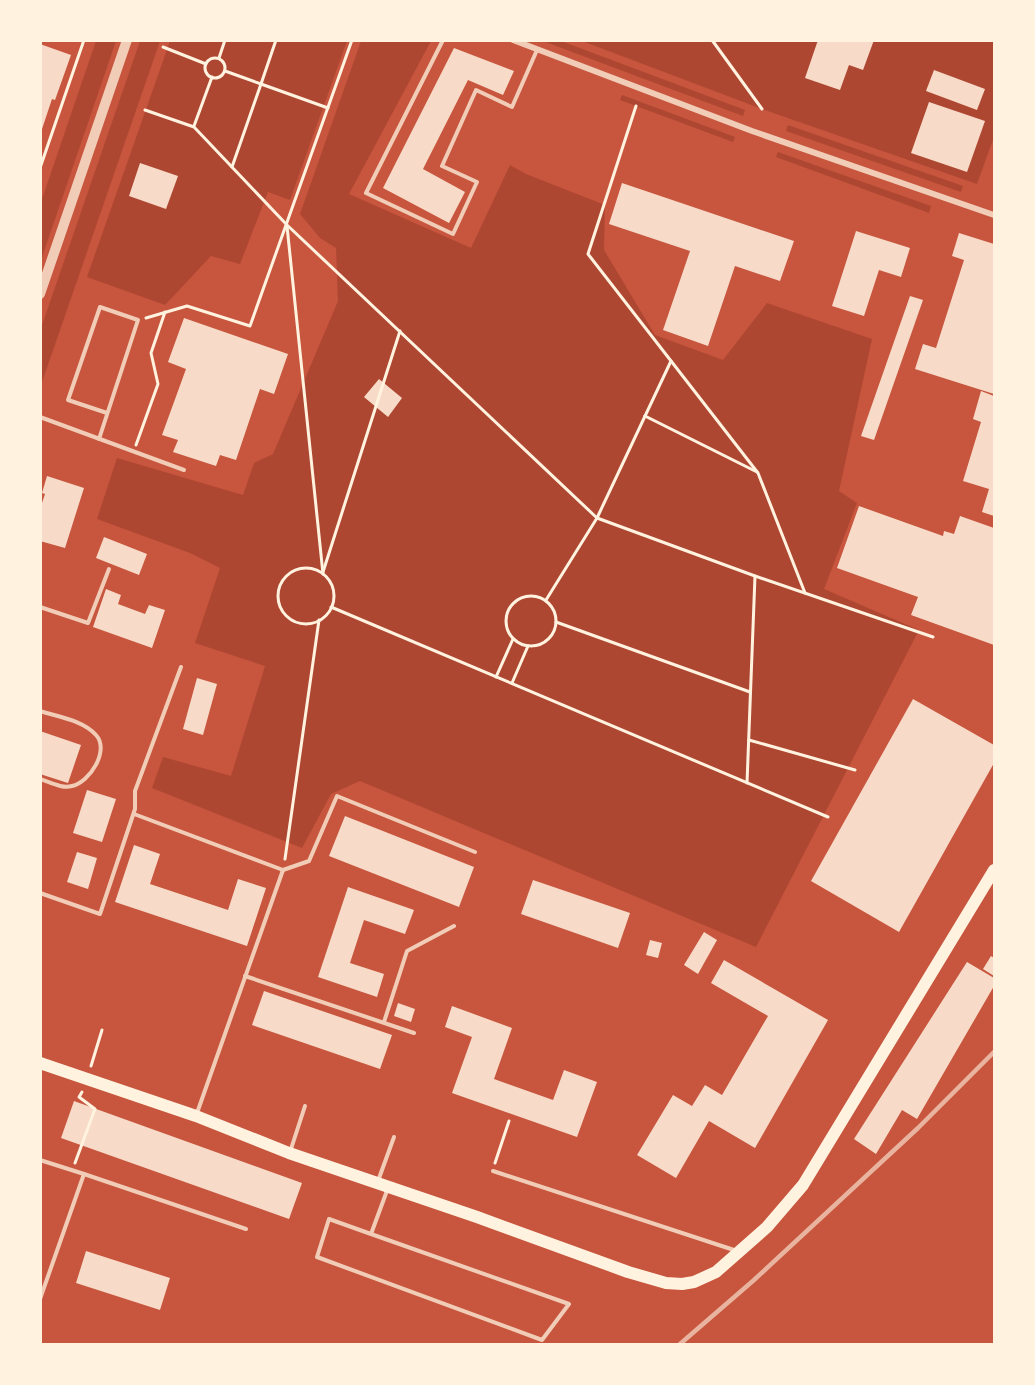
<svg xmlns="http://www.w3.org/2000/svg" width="1035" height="1385" font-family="Literata,serif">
<rect width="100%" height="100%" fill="#c8553d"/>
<g fill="#ae4732">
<path d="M96 41H116L41 260V202Z"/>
<path d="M140 41H160L41 385V328Z"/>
<path d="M170 41H347L290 200 268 192 240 264 211 256 165 305 87 277Z"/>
<path d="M361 41H431L349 194 471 248 510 165 526 174 605 205 604 250 655 335 723 360 767 303 872 339 839 491 857 503 824 589 919 630 756 947 360 781 331 794 302 848 152 788 163 757 231 776 265 666 195 643 220 568 190 553 97 519 117 458 243 495 254 463 273 454 338 301 336 248 320 238 300 214Z"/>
<path d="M543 41H561L745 110 743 116Z"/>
<path d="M582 41H994V137L977 184 762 109Z"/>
<path d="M622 95 735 137 733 142 620 100Z"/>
<path d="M788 125 963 186 961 192 786 131Z"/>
<path d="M778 152 931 206 929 213 776 157Z"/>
</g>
<g fill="#f7dbc8">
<path d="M818 40H874L863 70 849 65 840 90 805 78Z"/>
<path d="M40 44 71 55 55 100 52 99 41 132Z"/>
<path d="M454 48 514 71 503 95 468 80 423 169 465 192 449 223 383 188Z"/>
<path d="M934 70 985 89 977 110 926 91Z"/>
<path d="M929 102 985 121 967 172 911 153Z"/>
<path d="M140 163 178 176 166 209 129 196Z"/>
<path d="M622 183 794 241 780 281 735 266 708 346 663 330 690 251 609 224Z"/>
<path d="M856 231 910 248 901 277 879 270 864 316 832 306Z"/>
<path d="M959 233 994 244V394L915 369 923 344 936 348 964 260 952 256Z"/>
<path d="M910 296 923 300 874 440 861 436Z"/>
<path d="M184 318 288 354 274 394 260 389 236 460 220 455 216 466 173 452 178 440 162 435 186 369 168 362Z"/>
<path d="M379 379 402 398 388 417 364 397Z"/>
<path d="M981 391 994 396V516L982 512 989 489 963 481 981 422 973 419Z"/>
<path d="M47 476 84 488 65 548 40 541V509L45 494 42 493Z"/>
<path d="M859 506 943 536 944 531 954 534 960 516 994 528V645L911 615 918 597 837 568Z"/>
<path d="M104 537 147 554 139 575 96 558Z"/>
<path d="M106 589 121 595 118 604 145 614 149 605 165 610 152 648 93 627Z"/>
<path d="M197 678 217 684 203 735 183 729Z"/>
<path d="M913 699 994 745V763L899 932 811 881Z"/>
<path d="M40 731 81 745 68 783 40 774Z"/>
<path d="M87 790 116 799 102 842 73 833Z"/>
<path d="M345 816 474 867 459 907 329 856Z"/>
<path d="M134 845 160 854 150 884 228 910 238 879 266 888 247 946 115 902Z"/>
<path d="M77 852 97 858 88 889 67 882Z"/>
<path d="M533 880 630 913 618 948 521 914Z"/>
<path d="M348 887 414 910 405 934 364 920 350 963 384 974 377 997 318 977Z"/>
<path d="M704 932 717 940 698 974 684 965Z"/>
<path d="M650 940 662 943 658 958 646 955Z"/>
<path d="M991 956 994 958V976L983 969Z"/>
<path d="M724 960 828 1020 755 1148 709 1121 676 1178 637 1155 673 1095 692 1106 705 1085 722 1095 768 1016 711 983Z"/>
<path d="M967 962 994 978V986L917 1119 902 1110 876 1154 854 1139Z"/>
<path d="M264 991 392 1035 380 1069 252 1025Z"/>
<path d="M398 1003 415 1009 411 1022 394 1016Z"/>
<path d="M452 1006 512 1028 494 1079 553 1100 564 1070 597 1082 577 1137 452 1093 472 1037 445 1027Z"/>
<path d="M74 1101 302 1183 289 1219 61 1138Z"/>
<path d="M86 1251 170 1278 160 1310 76 1283Z"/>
</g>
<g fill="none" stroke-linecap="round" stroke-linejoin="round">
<g stroke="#fff3e0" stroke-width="3">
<path d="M712 40 762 109"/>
<path d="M163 47 206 64"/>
<path d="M219 58 225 40"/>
<circle cx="215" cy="68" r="10"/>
<path d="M225 71 261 84 276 40"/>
<path d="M636 106 588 254 758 473 805 593"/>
<path d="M145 110 194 127 287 225 597 518 755 576 933 637"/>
<path d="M194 126 212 77"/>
<path d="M232 167 261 84 328 108"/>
<path d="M40 168 84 40"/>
<path d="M287 226 323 574"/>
<path d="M146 318 187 306 250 326 352 40"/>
<path d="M645 416 757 472"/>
<path d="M136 445 158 384 151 353 165 312"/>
<circle cx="306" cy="596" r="28"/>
<path d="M323 572 400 331"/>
<circle cx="531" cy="621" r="25"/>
<path d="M546 600 597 518 671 361"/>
<path d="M331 607 828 817"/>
<path d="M556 622 750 692"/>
<path d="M496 677 513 639"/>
<path d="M512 683 528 646"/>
<path d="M749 740 855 770"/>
<path d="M747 783 755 576"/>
<path d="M285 859 319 620"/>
<path d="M91 1066 102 1030"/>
<path d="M75 1163 95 1109 79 1097 82 1092"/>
<path d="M495 1163 509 1121"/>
</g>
<g stroke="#f1ccb7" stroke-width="4">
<path d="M443 40 366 193 453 234 477 182 442 166 476 90 512 107 537 50"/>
<path d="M40 417 184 470"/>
<path d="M99 439 138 320 100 307 68 400 107 413"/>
<path d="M40 607 88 623 109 569"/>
<path d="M40 711C58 717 83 720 96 735 110 750 90 782 72 786 62 789 50 782 40 779"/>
<path d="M134 814 283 870 309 861 337 796 475 852"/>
<path d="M40 893 100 914 135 809V791L181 667"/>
<path d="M245 976 414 1033"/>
<path d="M384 1022 407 951 454 926"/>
<path d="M197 1113 283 870"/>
<path d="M290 1152 305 1106"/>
<path d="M40 1160 84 1174"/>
<path d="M493 1171 737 1251"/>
<path d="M378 1181 394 1137"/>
<path d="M371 1234 329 1219 317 1257 542 1340 569 1304 371 1234 388 1188"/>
<path d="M40 1299 84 1174 246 1229"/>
</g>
<path stroke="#f1ccb7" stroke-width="6" d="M513 40 752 131 994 215"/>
<path stroke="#f1ccb7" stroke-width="10" d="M40 294 127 40"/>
<path stroke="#fff3e0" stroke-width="12" d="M40 1063 196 1116 289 1153 477 1217 628 1272 666 1283 682 1284 694 1282 716 1272 767 1227 803 1185 994 870"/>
<path stroke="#e9b49f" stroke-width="4.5" d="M680 1344 754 1280 918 1128 994 1052"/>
</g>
<rect width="1035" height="1385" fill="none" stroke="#fff3e0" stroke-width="84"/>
</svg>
